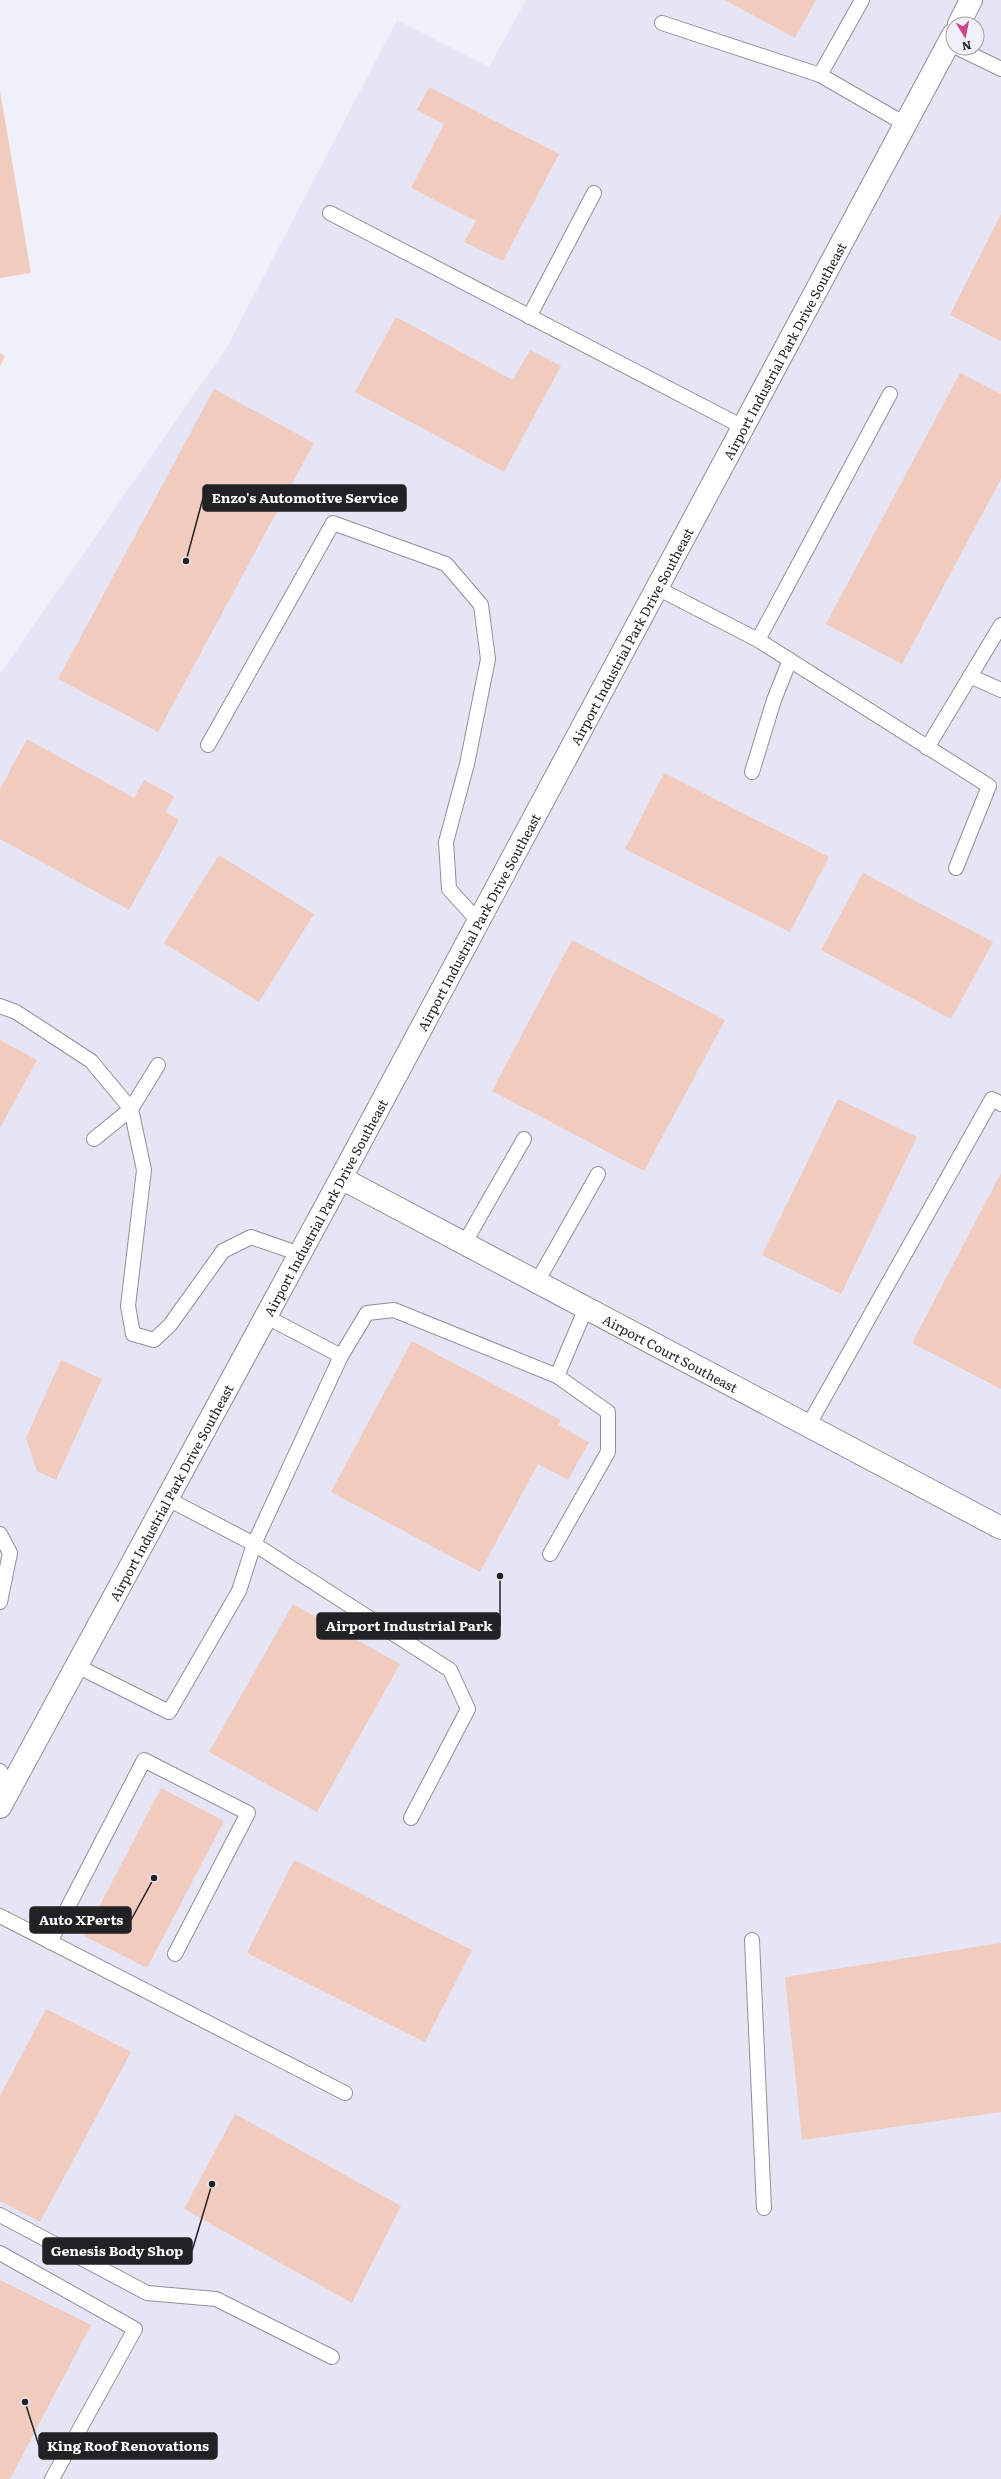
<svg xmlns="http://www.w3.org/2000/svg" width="1001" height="2479" font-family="Literata,serif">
<rect width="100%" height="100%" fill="#f0f0f9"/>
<path fill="#e5e5f6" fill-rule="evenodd" d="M526 0H1001V2479H0V674L227 347 397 20 489 67ZM953 24H977V48H953Z"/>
<g fill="#f2cbbf">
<path d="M725 0H816L795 38Z"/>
<path d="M429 87 559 154 503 261 464 242 476 221 411 188 444 124 417 110Z"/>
<path d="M0 91 31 273 0 278Z"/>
<path d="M1001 214V341L950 315Z"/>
<path d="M396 317 513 380 530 350 561 366 504 472 355 392Z"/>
<path d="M0 353 5 356 0 366Z"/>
<path d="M960 373 1001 394V479L902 664 826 624Z"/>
<path d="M214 389 314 443 158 732 58 679Z"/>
<path d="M27 739 134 798 144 780 174 796 166 812 179 820 129 910 0 839V789Z"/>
<path d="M664 773 829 857 790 932 625 849Z"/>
<path d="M219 855 314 914 259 1002 164 943Z"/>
<path d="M863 873 993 942 951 1019 821 950Z"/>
<path d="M572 940 725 1020 644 1171 492 1091Z"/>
<path d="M0 1040 37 1060 0 1128Z"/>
<path d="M838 1099 917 1137 841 1294 762 1255Z"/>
<path d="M1001 1173V1389L912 1343Z"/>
<path d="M412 1341 561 1420 558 1425 589 1442 568 1480 538 1464 480 1572 331 1492Z"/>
<path d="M61 1360 102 1379 56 1480 37 1471 26 1438Z"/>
<path d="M293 1604 400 1664 317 1812 209 1752Z"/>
<path d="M161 1788 224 1821 147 1968 84 1936Z"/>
<path d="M294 1860 472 1950 425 2042 247 1953Z"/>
<path d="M1001 1943V2112L802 2140 785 1977Z"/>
<path d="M46 2009 131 2052 40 2222 0 2201V2096Z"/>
<path d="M235 2114 401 2206 352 2303 184 2209Z"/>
<path d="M0 2280 91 2325 10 2479H0Z"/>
</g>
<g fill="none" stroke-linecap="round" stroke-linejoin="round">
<defs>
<g id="service">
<path d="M662 23 820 75 905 124"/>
<path d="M958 48 1001 69"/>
<path d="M820 75 862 0"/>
<path d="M330 213 743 427"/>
<path d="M529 317 594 193"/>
<path d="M657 588 758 640 989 786 956 868"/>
<path d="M758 640 890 394"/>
<path d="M970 676 1001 690"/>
<path d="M208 745 333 523 446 564 481 605 488 659 467 764 446 842 449 889 478 921"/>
<path d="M927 748 1001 625"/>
<path d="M752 772 774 700 790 660"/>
<path d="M0 1006 16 1012 91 1061 131 1109 144 1170 128 1306 133 1334 154 1340 170 1325 223 1251 251 1237 300 1254"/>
<path d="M94 1139 131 1109 158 1065"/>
<path d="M464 1244 524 1139"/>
<path d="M537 1282 598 1174"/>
<path d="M265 1316 341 1356"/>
<path d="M808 1426 992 1099 1001 1104"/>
<path d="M168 1499 254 1544 450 1670 468 1709 411 1818"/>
<path d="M0 1534 10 1553 0 1602"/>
<path d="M550 1554 608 1452V1412L557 1376"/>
<path d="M77 1666 169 1712 239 1591 254 1544 341 1356 367 1313 394 1310 557 1376 586 1308"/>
<path d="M0 1771 10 1789"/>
<path d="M0 1916 345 2093"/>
<path d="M752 1940 764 2208"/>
<path d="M50 1942 144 1760 248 1813 175 1954"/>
<path d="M0 2215 147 2293 216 2299 332 2357"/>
<path d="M0 2253 135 2329 52 2479"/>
</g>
<g id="minor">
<path d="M959 24 971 0"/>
<path id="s1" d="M341 1178 1001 1528"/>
<path id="s2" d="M0 1807 341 1178 953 35"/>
</g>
</defs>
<use href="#service" stroke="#909099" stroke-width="16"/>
<use href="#minor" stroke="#909099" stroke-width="24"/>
<use href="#service" stroke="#fff" stroke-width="14"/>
<use href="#minor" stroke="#fff" stroke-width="22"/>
</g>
<g text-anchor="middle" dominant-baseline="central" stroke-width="3" stroke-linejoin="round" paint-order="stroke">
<g font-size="13" fill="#222225" stroke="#f0f0f9">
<text stroke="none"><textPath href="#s2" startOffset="1654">Airport Industrial Park Drive Southeast</textPath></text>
<text stroke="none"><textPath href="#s2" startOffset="1330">Airport Industrial Park Drive Southeast</textPath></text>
<text stroke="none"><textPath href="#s2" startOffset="1006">Airport Industrial Park Drive Southeast</textPath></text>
<text stroke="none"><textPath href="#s2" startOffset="682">Airport Industrial Park Drive Southeast</textPath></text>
<text stroke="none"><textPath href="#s1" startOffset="373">Airport Court Southeast</textPath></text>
<text stroke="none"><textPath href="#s2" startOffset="358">Airport Industrial Park Drive Southeast</textPath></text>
</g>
</g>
<path fill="none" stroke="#222225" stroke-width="1.5" d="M186 561L203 498M500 1576L500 1626M154 1878L131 1920M212 2184L192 2251M25 2402L39 2446"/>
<g fill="#222225" stroke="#f0f0f9" stroke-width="1.5">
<circle cx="186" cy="561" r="4"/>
<circle cx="500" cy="1576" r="4"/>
<circle cx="154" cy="1878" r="4"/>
<circle cx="212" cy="2184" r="4"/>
<circle cx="25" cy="2402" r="4"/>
</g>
<g fill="#222225" stroke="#222225" stroke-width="1.5">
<rect x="203" y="485" width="203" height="26" rx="4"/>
<rect x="317" y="1613" width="183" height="26" rx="4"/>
<rect x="30" y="1907" width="101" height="26" rx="4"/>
<rect x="43" y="2238" width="149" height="26" rx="4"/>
<rect x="39" y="2433" width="178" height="26" rx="4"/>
</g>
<g font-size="14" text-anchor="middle" font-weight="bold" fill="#fff">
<text x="305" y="503">Enzo's Automotive Service</text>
<text x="409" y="1631">Airport Industrial Park</text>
<text x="81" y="1925">Auto XPerts</text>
<text x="117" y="2256">Genesis Body Shop</text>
<text x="128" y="2451">King Roof Renovations</text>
</g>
<g transform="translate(965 36) rotate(170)"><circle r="19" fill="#f0f0f9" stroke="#9e9ea4"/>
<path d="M0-3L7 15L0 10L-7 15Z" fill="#ca478d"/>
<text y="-6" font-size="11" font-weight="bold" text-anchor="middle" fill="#222225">N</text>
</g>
</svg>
